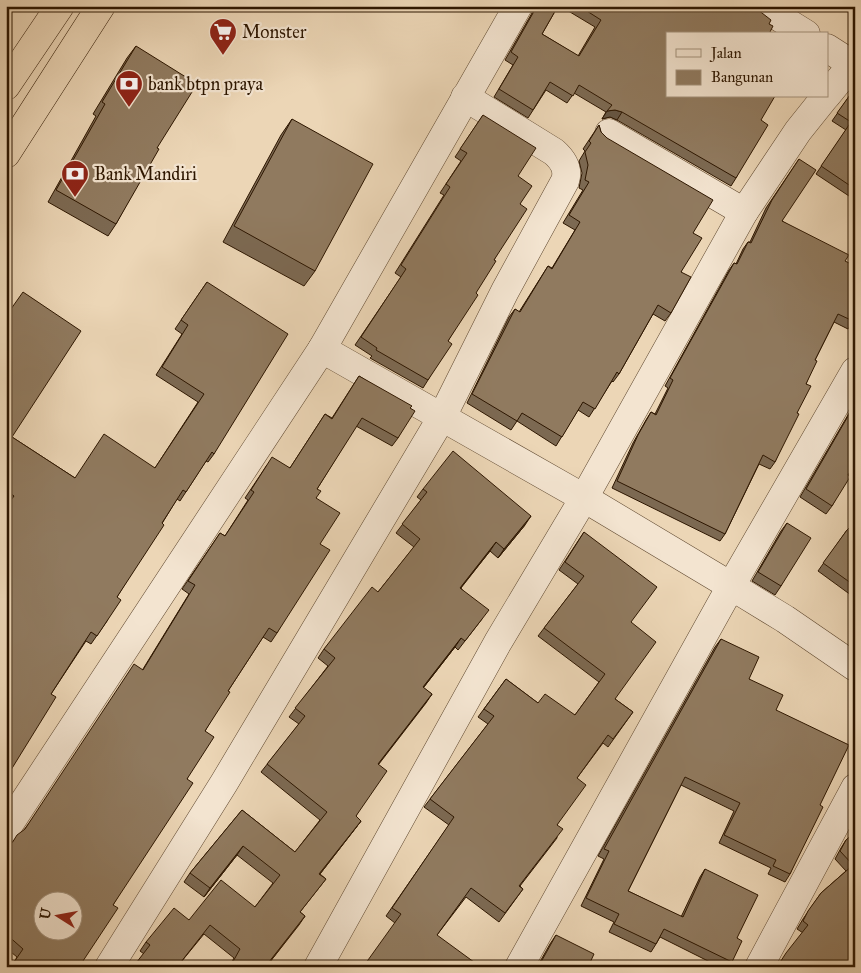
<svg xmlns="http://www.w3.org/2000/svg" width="861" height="973" font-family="'IM FELL Great Primer',serif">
<rect width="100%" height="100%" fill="#ecd6b6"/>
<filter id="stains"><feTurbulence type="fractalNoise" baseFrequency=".004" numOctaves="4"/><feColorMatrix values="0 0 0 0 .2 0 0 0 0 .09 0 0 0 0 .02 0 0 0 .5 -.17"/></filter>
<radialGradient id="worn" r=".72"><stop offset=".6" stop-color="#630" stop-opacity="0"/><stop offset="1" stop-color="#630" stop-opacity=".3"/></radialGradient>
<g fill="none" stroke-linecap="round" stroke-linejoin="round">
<defs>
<g id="minor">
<path d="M761 6 806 34"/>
<path d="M827 48 855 66"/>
<path d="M827 95 855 61"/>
<path d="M609 133 744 212"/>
<path d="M322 349 584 498 731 586 855 371"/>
<path d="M6 829 322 349 518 6"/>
<path d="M109 967 224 783 442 417 505 291 565 181C569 169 563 160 554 152L465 97"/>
<path d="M318 967 498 642 584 498 744 212 798 131 826 96"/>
<path d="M519 967 731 586 785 619 855 667"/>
<path d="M759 967 855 788"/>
</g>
<g id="trunk">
<path d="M6 86 60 6"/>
<path d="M6 154 101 6"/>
</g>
</defs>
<use href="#minor" stroke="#5d462e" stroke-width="29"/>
<use href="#trunk" stroke="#2d1600" stroke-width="29"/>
<use href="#minor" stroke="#f3e4d0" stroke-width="28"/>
<use href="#trunk" stroke="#ecd6b6" stroke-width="28"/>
</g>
<g fill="#7c6952" stroke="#2d1600">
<path d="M533 6H558L542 34 578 56 595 27 560 6H753L667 34 761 120 736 178 731 186 617 120 610 117 602 119 606 112 574 93 567 103 546 90 528 118 494 97 513 65 505 60 532 13Z"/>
<path d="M136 46 157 148 116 224 108 236 48 202 96 116 93 114 127 58Z"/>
<path d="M855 88V200L816 174 846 130 832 121Z"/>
<path d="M483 115 518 176 520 204 494 260 448 341 428 380 423 388 370 358 372 356 355 345 401 277 395 273 444 195 440 193 461 161 455 157Z"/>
<path d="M292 119 315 271 304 286 223 242 281 135Z"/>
<path d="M599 125 601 132 693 233 681 272 671 313 665 321 653 314 619 374 613 382 612 381 589 417 578 410 556 446 517 421 511 430 467 403 509 317 515 309 519 312 548 266 552 268 575 230 563 223 583 190 579 188 582 173 579 161 585 151 583 149Z"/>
<path d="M799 159 782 221 845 261 853 321 848 329 834 322 815 360 806 384 797 413 775 462 770 469 759 464 725 534 720 541 612 488 633 443 646 420 651 412 655 414 668 388 665 386 729 270 734 263 736 264 743 249 748 242H750L766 208Z"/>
<path d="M207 282 214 454 208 462 206 461 180 501 177 499 117 597 107 621 91 644 86 641 51 694 6 778V507L8 504 6 503V316L12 437 75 478 155 468 198 402 156 375 182 334 175 329Z"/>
<path d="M359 376 410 408 398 438 392 446 356 426 317 489 316 498 320 544 277 633 271 642 263 637 228 691 205 731 187 779 113 905 79 967H11L17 957 6 948V848L24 830 143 669 189 594 182 589 220 533 225 536 248 500 245 498 267 465 290 468 325 414 332 418Z"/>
<path d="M855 403V464L848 475 832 506 826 514 800 497Z"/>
<path d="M423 489 525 525 498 558 490 551 461 588 482 619 458 650 455 647 423 688 432 694 378 764 356 816 361 821 320 874 326 879 300 912 305 916 266 967H229L234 958 204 934 177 967H133L144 954 140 951 146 942 189 920 255 907 273 883 237 855 204 897 184 882 190 873 242 810 295 852 320 820 261 772 299 724 289 717 328 666 318 658 324 649 378 592 414 547 396 533 421 500 417 497Z"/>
<path d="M855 522V598L818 571 847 530Z"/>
<path d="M787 523 781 586 775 595 752 581 781 531Z"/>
<path d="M584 532 631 623 615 699 633 712 608 747 603 743 577 778 557 825V838L520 886 523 889 499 922 466 897 437 935 395 923 386 916 449 825 424 807 488 724 478 717 506 679 538 703 575 715 599 682 538 636 578 584 559 570Z"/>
<path d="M721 639 749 679 776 710 820 805 790 874 785 882 768 874 771 868 719 843 734 811 681 785 628 891 681 917 700 877 705 869 737 938 732 962 729 967H720L660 937 656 944 651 952 609 932 614 922 581 906 604 859 598 856 715 647Z"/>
<path d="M855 832V967L797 929 803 919 821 893 846 871 835 859 841 848 846 840Z"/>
<path d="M556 935 588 967H537L550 944Z"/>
</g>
<g fill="#655542" stroke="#2d1600">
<path d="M615 110 622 112 617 120 610 117 602 119 607 111Z"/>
<path d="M531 516 525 525 498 558 504 549Z"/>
<path d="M496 542 490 551 454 596 460 588Z"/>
<path d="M461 638 455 647 417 696 423 687Z"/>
<path d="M432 694 426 703 372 773 378 764Z"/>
<path d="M361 821 355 829 313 883 319 874Z"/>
<path d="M243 846 237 855 204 897 210 888Z"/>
<path d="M305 916 299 925 266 967H265Z"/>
</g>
<g fill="#907a5f" stroke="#2d1600" fill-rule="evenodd">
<path d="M537 6H558L542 34 579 56 601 20 579 6H753L771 20 769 24 773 26 769 34H667V96H775L761 120 768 125 736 178 622 112 615 110 607 111 612 105 579 85 573 96 550 82 533 110 499 89 518 57 511 52Z"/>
<path d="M136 46 197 84 157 148 159 149 116 224 56 190 105 104 102 102Z"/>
<path d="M855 88V189L821 166 851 122 837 113Z"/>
<path d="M483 115 536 148 518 176 532 186 520 204 527 209 494 260 496 261 476 293 478 295 448 341 452 344 428 380 376 350 377 348 361 337 406 269 401 265 450 187 446 184 467 153 460 149Z"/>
<path d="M292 119 373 164 315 271 234 226Z"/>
<path d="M599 125 601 132 607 138 713 200 693 233 702 238 681 272 691 277 671 313 658 305 619 374 617 372 595 409 583 402 562 437 522 413 517 421 472 394 515 309 520 312 548 266 552 269 580 222 569 215 589 182 585 180 588 165 585 152 591 143 589 141Z"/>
<path d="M799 159 816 170 782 221 849 255 845 261 855 266V319L853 321 838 314 815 360 817 361 806 384 811 386 797 413 799 414 775 462 763 455 725 534 617 481 638 435 651 412 656 415 673 380 670 378 734 263 737 264 748 242 751 243 772 200Z"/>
<path d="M207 282 288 334 214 454 212 452 186 492 183 490 162 523 164 525 117 597 121 600 97 636 91 632 51 694 56 697 6 778V507L14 496 6 490V316L23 292 81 331 12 437 75 478 104 434 155 468 204 394 162 367 188 325 181 320Z"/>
<path d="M359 376 412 406 410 408 415 411 398 438 362 418 317 489 321 491 316 498 340 513 320 544 330 550 277 633 269 628 228 691 230 692 205 731 214 737 187 779 193 783 113 905 118 908 79 967H15L12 965 23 949 6 934V848L10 842 12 843 17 835 25 829 134 664 143 670 195 585 188 581 220 533 225 536 254 492 251 490 272 457 290 468 325 414 332 419ZM42 900H72V930H42Z"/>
<path d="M855 404V464L848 475 850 477 832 506 806 489Z"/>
<path d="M453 451 531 516 504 549 496 542 460 588 489 610 465 641 461 638 423 687 432 694 378 764 387 771 356 816 361 821 319 874 326 879 300 912 305 916 265 967H230L240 949 210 925 177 967H133L150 945 146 942 174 908 189 920 221 880 255 907 280 875 243 846 210 888 190 873 242 810 295 852 327 812 267 764 305 716 295 708 335 658 324 649 372 587 378 592 420 539 402 524 427 492 423 489Z"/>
<path d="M855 522V586L823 563 847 530Z"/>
<path d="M787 523 811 538 781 586 758 572Z"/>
<path d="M584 532 657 587 631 622 656 642 615 699 633 712 613 739 608 735 577 778 586 785 557 825 563 829 519 886 523 889 505 913 471 888 437 935 478 965 477 967H363L401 914 392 908 454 817 430 799 494 716 484 709 506 679 538 703 545 694 575 715 605 674 544 628 584 576 565 562Z"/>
<path d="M721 639 759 657 749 679 783 695 776 710 849 745 820 805 823 807 790 874 773 866 776 860 724 835 740 803 685 777 628 891 683 917 705 869 758 895 737 938 742 941 732 962 664 929 656 944 614 924 619 914 586 898 609 851 604 849Z"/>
<path d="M855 832V967H777L786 953 808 925 803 921 808 911 821 893 853 865 840 851 846 840Z"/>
<path d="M556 935 594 954 588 967H550L541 962Z"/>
</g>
<defs>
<symbol id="supermarket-pin" viewBox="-11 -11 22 30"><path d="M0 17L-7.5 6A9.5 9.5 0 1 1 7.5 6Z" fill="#8f2418" stroke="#f3e4d0"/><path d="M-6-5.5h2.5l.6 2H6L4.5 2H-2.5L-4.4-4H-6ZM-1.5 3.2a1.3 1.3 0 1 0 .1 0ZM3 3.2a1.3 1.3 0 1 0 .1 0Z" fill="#fff"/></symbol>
<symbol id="bank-pin" viewBox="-11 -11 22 30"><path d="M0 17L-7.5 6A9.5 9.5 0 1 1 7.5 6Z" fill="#8f2418" stroke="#f3e4d0"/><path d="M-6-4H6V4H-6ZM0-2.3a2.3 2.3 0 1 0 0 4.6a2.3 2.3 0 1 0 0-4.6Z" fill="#fff"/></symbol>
</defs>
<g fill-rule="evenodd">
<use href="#supermarket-pin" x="207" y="16" width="32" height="43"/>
<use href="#bank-pin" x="113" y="68" width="32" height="43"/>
<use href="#bank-pin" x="59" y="158" width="32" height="43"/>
</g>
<g text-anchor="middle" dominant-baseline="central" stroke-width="4.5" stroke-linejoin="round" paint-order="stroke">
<g font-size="18" fill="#2d1600" stroke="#f3e4d0" text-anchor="start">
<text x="242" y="32">Monster</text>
<text x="148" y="84">bank btpn praya</text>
<text x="94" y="174">Bank Mandiri</text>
</g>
</g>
<rect width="861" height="973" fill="none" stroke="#ecd6b6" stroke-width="25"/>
<rect x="8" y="8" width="846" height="958" fill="none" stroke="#2d1600" stroke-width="2.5"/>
<rect x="12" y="12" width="836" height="948" fill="none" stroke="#2d1600"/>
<rect x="666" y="32" width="162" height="65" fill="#f3e4d0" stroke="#a4927d"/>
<rect x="676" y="49" width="25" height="8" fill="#f3e4d0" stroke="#a4927d"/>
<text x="711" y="58" font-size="15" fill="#2d1600">Jalan</text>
<rect x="676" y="70" width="25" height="15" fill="#907a5f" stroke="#a4927d"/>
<text x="711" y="82" font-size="15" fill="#2d1600">Bangunan</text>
<g transform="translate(58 916) rotate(281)"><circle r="24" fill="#f3e4d0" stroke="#a4927d"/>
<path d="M0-4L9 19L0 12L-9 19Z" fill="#8f2418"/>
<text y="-8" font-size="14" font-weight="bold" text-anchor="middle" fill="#2d1600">U</text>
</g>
<rect width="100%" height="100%" filter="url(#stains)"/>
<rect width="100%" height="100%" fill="url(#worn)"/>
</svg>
